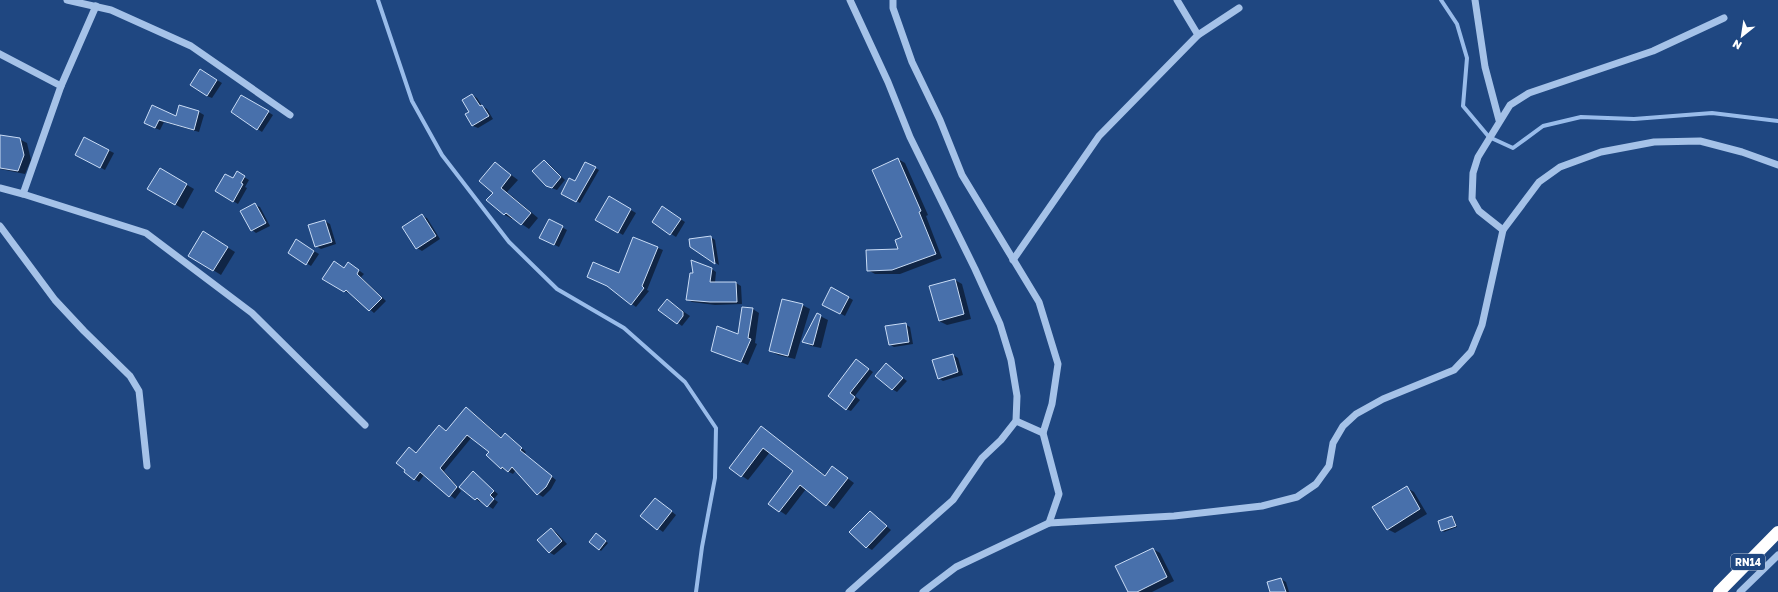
<svg xmlns="http://www.w3.org/2000/svg" width="1778" height="592" font-family="'Golos Text',sans-serif">
<rect width="100%" height="100%" fill="#1f4781"/>
<g fill="#0007">
<path d="M205 73 222 83 212 98 207 96Z"/>
<path d="M472 95 477 98 482 106 487 109 493 119 478 128 473 126 466 114 470 112Z"/>
<path d="M242 96 273 115 262 132 232 112Z"/>
<path d="M153 106 176 117 179 107 199 112 204 115 199 132 164 122 160 130 150 126Z"/>
<path d="M0 136 19 139 27 143 31 160 25 174 0 169Z"/>
<path d="M84 138 114 153 105 170 81 157Z"/>
<path d="M898 159 905 163 928 215 926 216 942 258 900 274H875L868 270 900 250 903 238Z"/>
<path d="M544 161 549 164 565 180 557 190 547 186Z"/>
<path d="M495 163 518 180 507 192 538 218 529 229 513 218 512 219 505 215 488 200 494 193Z"/>
<path d="M595 168 599 170 580 203 563 193Z"/>
<path d="M160 169 194 189 183 209 149 189Z"/>
<path d="M237 173 249 180 245 187 247 188 238 204 216 191 233 179Z"/>
<path d="M609 197 636 213 623 235 596 219Z"/>
<path d="M255 205 260 207 270 226 256 233 252 230Z"/>
<path d="M667 210 685 222 676 237 653 222Z"/>
<path d="M422 216 427 218 440 239 422 251 417 248Z"/>
<path d="M549 220 567 230 559 247 545 240Z"/>
<path d="M325 221 330 224 336 244 321 249 316 246Z"/>
<path d="M211 237 235 252 221 275 189 255Z"/>
<path d="M711 237 715 240 719 265 691 247Z"/>
<path d="M297 241 319 254 311 266 289 253Z"/>
<path d="M658 248 663 250 647 290 649 291 636 307 632 304 620 275Z"/>
<path d="M353 266 364 274 361 277 386 301 374 313 351 293 350 294 324 278Z"/>
<path d="M712 269 716 272 715 283H736L741 286 742 304 715 305 692 302 687 299Z"/>
<path d="M955 280 962 284 971 319 947 325 939 321Z"/>
<path d="M832 288 853 300 845 316 823 304Z"/>
<path d="M667 300 690 316 682 326 660 309Z"/>
<path d="M802 305 810 309 795 359 778 355 770 351Z"/>
<path d="M742 308 753 309 759 313 755 343 757 344 748 365 712 350 738 335Z"/>
<path d="M820 316 828 320 821 348 811 346 803 341Z"/>
<path d="M905 324 910 327 913 344 894 347 889 344Z"/>
<path d="M953 355 958 358 963 375 943 381 938 378Z"/>
<path d="M856 360 873 372 855 396 860 400 851 411 846 409Z"/>
<path d="M886 365 907 381 897 392 892 389Z"/>
<path d="M471 411 502 438 510 437 526 452 524 454 556 480 551 489 543 497 538 494 516 470 513 474 501 468 490 452 472 437 444 471 461 491 455 499 424 475 419 482 414 479 409 448 417 453 444 429 447 432Z"/>
<path d="M761 427 826 476 839 472 854 483 834 509 806 489 786 515 780 511 795 471 770 452 748 480 742 476Z"/>
<path d="M473 473 498 494 494 499 498 502 493 509 481 501 480 502 476 499Z"/>
<path d="M1407 488 1414 492 1427 514 1395 533 1387 529Z"/>
<path d="M660 502 676 515 663 532 641 516Z"/>
<path d="M870 512 891 530 872 550 867 547Z"/>
<path d="M1452 517 1454 518 1457 527 1444 532 1442 530Z"/>
<path d="M551 529 556 532 567 544 554 555 549 552Z"/>
<path d="M598 535 608 543 601 551 590 542Z"/>
<path d="M1153 549 1160 553 1174 581 1152 592H1129Z"/>
<path d="M1281 579 1286 582 1289 592H1271Z"/>
</g>
<g fill="none" stroke-linecap="round" stroke-linejoin="round">
<g stroke="#99bcea" stroke-width="4">
<path d="M378 0 412 101 442 155 509 242 557 289 624 328 685 382 716 428 715 478 702 547 696 592"/>
<path d="M1441 0 1457 24 1467 58 1463 106 1489 137 1513 148 1543 126 1581 117 1634 119 1712 113 1778 121"/>
</g>
</g>
<g fill="#4870ab" stroke="#c9dcf6">
<path d="M200 69 217 80 207 96 190 85Z"/>
<path d="M472 94 480 106 482 105 489 116 472 126 465 114 469 112 462 100Z"/>
<path d="M241 95 269 111 257 130 231 112Z"/>
<path d="M152 105 176 116 179 105 199 111 194 130 159 120 155 128 144 123Z"/>
<path d="M0 135 20 138 24 155 18 171 0 168Z"/>
<path d="M84 137 109 150 100 168 75 155Z"/>
<path d="M898 158 921 211 919 212 936 254 892 270 867 271 866 250 898 249 895 240 902 237 872 170Z"/>
<path d="M544 160 561 177 552 188 546 186 532 171Z"/>
<path d="M495 162 511 175 501 188 531 213 521 225 506 213 504 215 486 200 493 193 479 181Z"/>
<path d="M585 162 596 167 576 202 561 194 569 178 575 181Z"/>
<path d="M160 168 187 184 175 205 147 189Z"/>
<path d="M237 171 245 176 241 183 243 184 233 202 215 191 225 174 233 178Z"/>
<path d="M609 196 631 209 618 233 595 220Z"/>
<path d="M255 203 266 223 251 231 240 211Z"/>
<path d="M662 206 681 219 670 235 652 222Z"/>
<path d="M422 214 436 236 416 249 402 227Z"/>
<path d="M549 219 563 226 554 245 539 238Z"/>
<path d="M325 220 332 242 315 247 308 225Z"/>
<path d="M203 231 228 247 213 271 188 256Z"/>
<path d="M711 236 715 264 690 247 689 239Z"/>
<path d="M633 237 658 247 642 286 644 288 631 305 607 286 587 277 593 262 619 273Z"/>
<path d="M296 239 314 251 306 265 288 253Z"/>
<path d="M691 260 712 268 710 282H736L737 302H710L686 300 690 273H693Z"/>
<path d="M334 261 344 268 348 262 359 270 357 274 382 298 369 311 346 290 344 292 322 279Z"/>
<path d="M955 279 964 314 939 321 929 286Z"/>
<path d="M831 287 849 297 840 314 822 305Z"/>
<path d="M667 299 683 312V316L677 324 658 310Z"/>
<path d="M782 299 803 304 788 356 769 351Z"/>
<path d="M742 307 753 308 748 338 751 339 741 362 711 351 717 326 738 334Z"/>
<path d="M817 313 821 315 813 345 802 342Z"/>
<path d="M906 323 909 342 889 345 885 326Z"/>
<path d="M953 354 958 372 938 379 932 360Z"/>
<path d="M856 359 869 369 850 393 855 397 846 410 828 396Z"/>
<path d="M886 363 903 378 892 390 875 376Z"/>
<path d="M466 407 501 438 505 433 522 448 520 450 552 476 546 487 537 495 512 467 508 472 502 467 501 469 486 455 489 452 467 435 440 468 457 487 449 497 420 472 414 480 404 472 405 470 396 463 409 447 416 453 439 425 446 431Z"/>
<path d="M761 426 825 476 832 466 848 478 826 506 800 485 779 512 768 504 793 471 763 448 741 477 729 468Z"/>
<path d="M473 471 494 491 490 495 494 499 487 507 477 498 475 500 459 487Z"/>
<path d="M1407 486 1420 509 1387 530 1372 507Z"/>
<path d="M655 498 672 511 657 530 640 516Z"/>
<path d="M870 511 887 526 866 548 849 532Z"/>
<path d="M1452 516 1456 526 1441 531 1438 521Z"/>
<path d="M551 528 562 541 549 553 537 540Z"/>
<path d="M596 533 606 541 599 550 589 542Z"/>
<path d="M1153 548 1167 577 1137 592H1128L1115 566Z"/>
<path d="M1281 578 1286 592H1270L1267 582Z"/>
</g>
<g fill="none" stroke-linecap="round" stroke-linejoin="round">
<g stroke="#a5c2e8" stroke-width="7">
<path d="M67 0 111 10 191 46 290 115"/>
<path d="M893 0V8L912 62 940 120 962 175 1039 302 1058 364 1052 404 1043 433 1059 494 1049 523 956 567 923 592"/>
<path d="M1177 0 1198 35"/>
<path d="M1475 0 1485 67 1499 120"/>
<path d="M0 54 61 86 23 194 0 188"/>
<path d="M61 86 96 6"/>
<path d="M23 194 146 233 252 313 365 425"/>
<path d="M0 226 55 300 84 331 130 376 139 391 147 466"/>
<path d="M1503 230 1479 211 1472 199 1473 173 1478 157 1510 105 1529 93 1653 51 1724 18"/>
<path d="M1013 260 1099 136 1198 35 1239 8"/>
<path d="M1016 421 1043 433"/>
<path d="M1049 523 1174 516 1262 506 1297 497 1316 484 1329 466 1333 443 1343 426 1356 414 1383 399 1454 370 1471 352 1482 325 1503 230 1539 182 1560 167 1601 152 1654 142 1700 141 1742 152 1778 165"/>
<path d="M849 592 953 500 982 458 1001 440 1016 421 1017 396 1011 360 1000 324 975 269 910 137 888 82 850 0"/>
<path d="M1740 592 1778 555"/>
</g>
<path stroke="#fff" stroke-width="12" d="M1719 592 1778 532"/>
</g>
<g text-anchor="middle" dominant-baseline="central" stroke-width="3.5" stroke-linejoin="round" paint-order="stroke">
<rect fill="#1f4781" stroke="#bcc8d9" stroke-width="1" x="1731" y="554" width="34" height="16" rx="3"/>
<g font-size="10" font-weight="bold" fill="#fff">
<text x="1748" y="562">RN14</text>
</g>
</g>
<g transform="translate(1742 36) rotate(210)" stroke="#1f4781" stroke-width="3" paint-order="stroke">
<path d="M0-3L7 15L0 10L-7 15Z" fill="#ffffff"/>
<text y="-6" font-size="11" font-weight="bold" text-anchor="middle" fill="#ffffff">N</text>
</g>
</svg>
